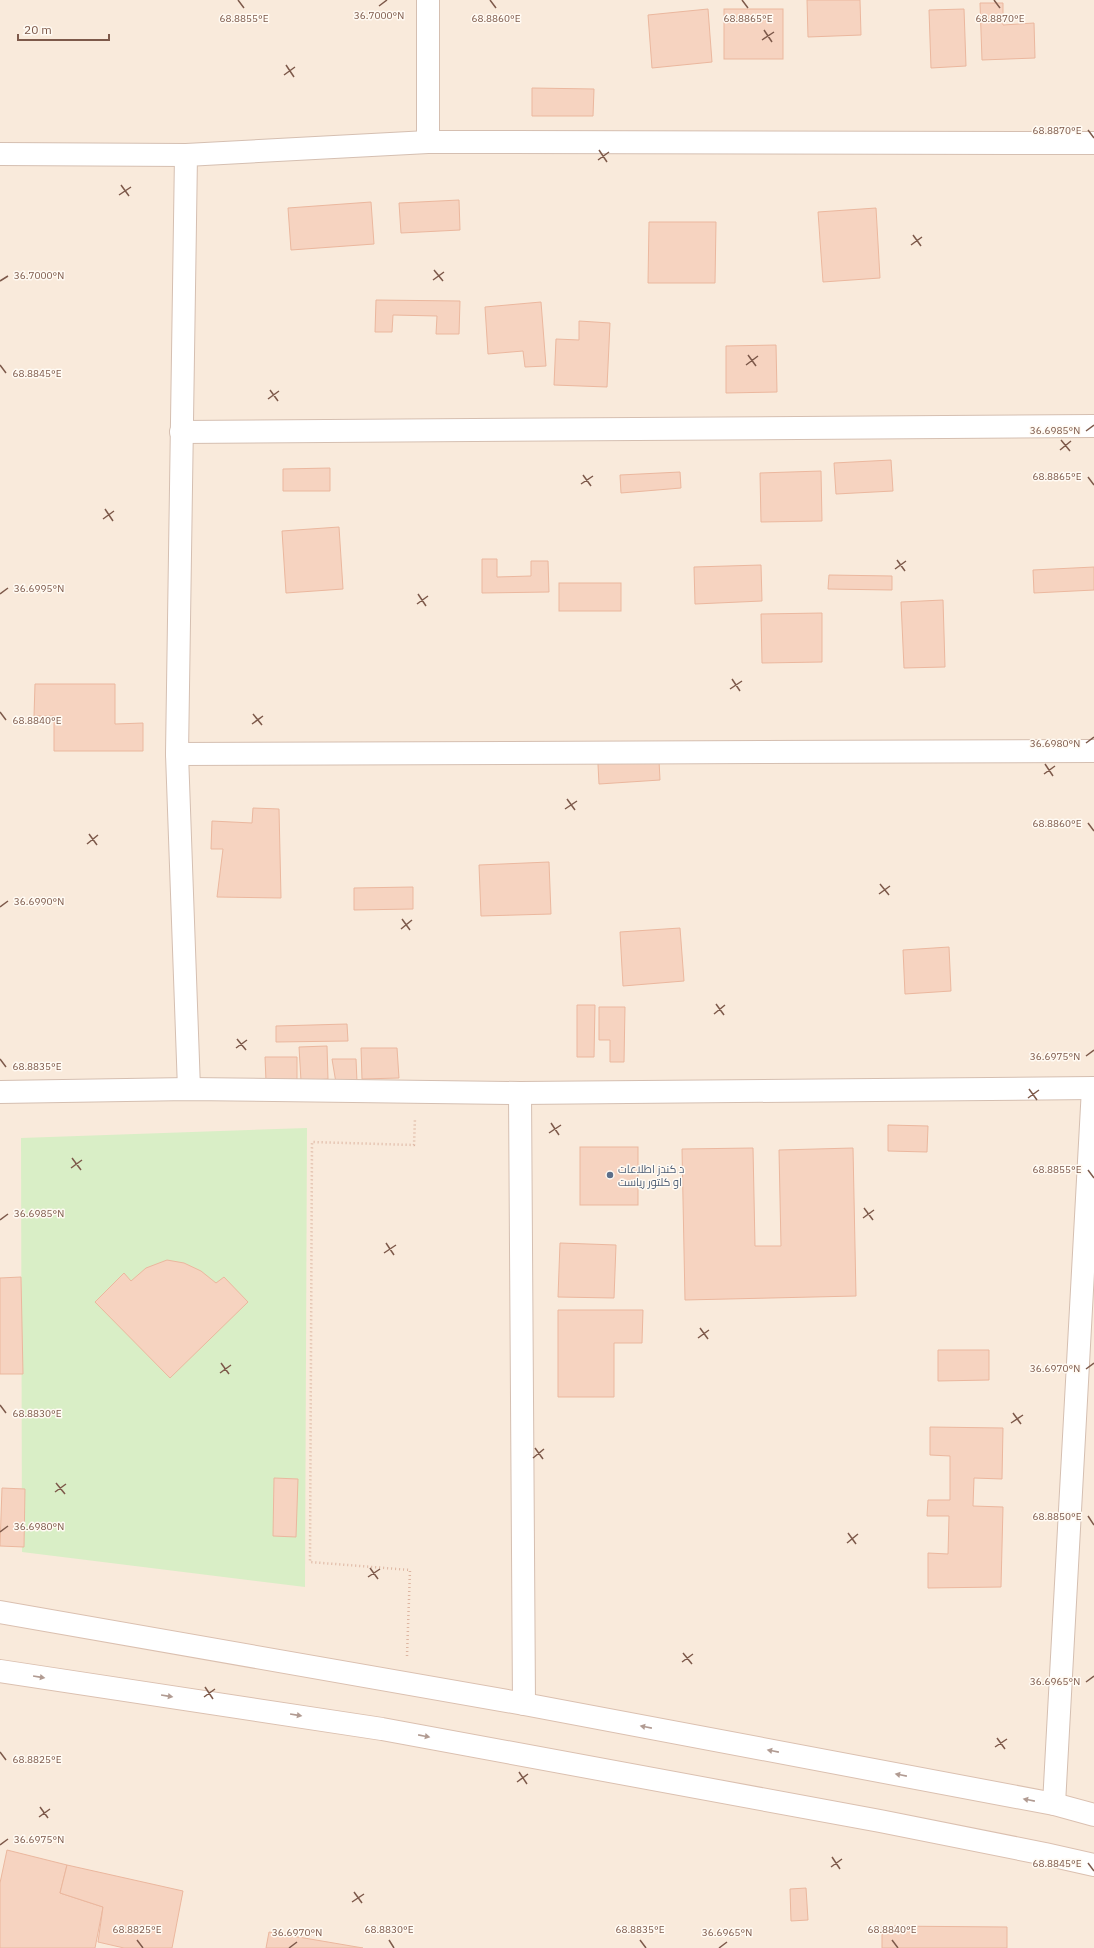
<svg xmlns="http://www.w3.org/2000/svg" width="1094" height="1948" font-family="'IBM Plex Sans',Cairo,sans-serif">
<rect width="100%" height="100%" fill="#fef6eb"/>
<rect fill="#f9eadb" x="0" y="0" width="1094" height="1948"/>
<path fill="#d9eec6" d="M307 1128 305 1587 22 1552 21 1138Z"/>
<g fill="#f6d3c0" stroke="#ebb79e">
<path d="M807 0H860L861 35 808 37Z"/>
<path d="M980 3H1003V25L1034 23 1035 58 982 60Z"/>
<path d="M708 9 712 62 652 68 648 15Z"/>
<rect x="724" y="9" width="59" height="50"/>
<path d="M964 9 966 66 931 68 929 10Z"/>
<path d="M532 88 594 89 593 116H532Z"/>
<path d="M459 200 460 230 401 233 399 203Z"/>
<path d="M371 202 374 244 291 250 288 208Z"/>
<path d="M876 208 880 278 823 282 818 212Z"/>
<path d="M649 222H716L715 283H648Z"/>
<path d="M376 300 460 301 459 334H436L437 316 393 315 392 332H375Z"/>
<path d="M541 302 546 366 525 367 523 351 488 354 485 307Z"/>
<path d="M579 321 610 323 607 387 554 385 556 339 579 340Z"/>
<path d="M776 345 777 392 726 393V346Z"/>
<path d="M891 460 893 491 836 494 834 463Z"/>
<path d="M330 468V491H283V469Z"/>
<path d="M821 471 822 521 761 522 760 473Z"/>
<path d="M680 472 681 488 621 493 620 475Z"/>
<path d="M339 527 343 589 286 593 282 531Z"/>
<path d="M482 559H497V577L531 576V561H548L549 592 482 593Z"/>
<path d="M761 565 762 601 695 604 694 567Z"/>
<path d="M1094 567V590L1034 593 1033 570Z"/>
<path d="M829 575 892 576V590L828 589Z"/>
<rect x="559" y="583" width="62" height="28"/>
<path d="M943 600 945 667 904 668 901 602Z"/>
<path d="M822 613V662L762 663 761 614Z"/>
<path d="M35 684H115V724L143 723V751H54V716H34Z"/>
<path d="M658 742 660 780 599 784 597 745Z"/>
<path d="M253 808 279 809 281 898 217 897 223 849H211L212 821 252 823Z"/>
<path d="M549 862 551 914 481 916 479 865Z"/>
<path d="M413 887V909L354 910V888Z"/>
<path d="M680 928 684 981 623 986 620 932Z"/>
<path d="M949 947 951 991 905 994 903 950Z"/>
<path d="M577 1005H595L594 1057H577Z"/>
<path d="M599 1007H625L624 1062H610V1040H599Z"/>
<path d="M347 1024 348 1041 276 1042V1026Z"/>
<path d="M327 1046 328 1079 301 1081 299 1047Z"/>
<path d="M361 1048H397L399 1078 362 1079Z"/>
<path d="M265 1057H297V1080L266 1081Z"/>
<path d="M332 1059H356L357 1082 336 1083Z"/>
<path d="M888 1125 928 1126 927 1152 888 1151Z"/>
<rect x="580" y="1147" width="58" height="58"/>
<path d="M753 1148 755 1246H781L779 1150 853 1148 856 1296 685 1300 682 1149Z"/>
<path d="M560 1243 616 1245 614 1298 558 1297Z"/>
<path d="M167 1260 184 1263 201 1271 216 1283 224 1277 248 1302 170 1378 95 1302 124 1273 131 1281 146 1268Z"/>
<path d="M21 1277 23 1374H0V1278Z"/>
<path d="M558 1310H643L642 1343H614V1397H558Z"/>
<path d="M938 1350H989V1380L938 1381Z"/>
<path d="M930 1427 1003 1428 1002 1479 974 1478 973 1506 1003 1507 1001 1587 928 1588V1553L948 1554 949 1516H927L928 1500H950V1456L930 1455Z"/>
<path d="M274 1478 298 1479 296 1537 273 1536Z"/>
<path d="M2 1488 25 1489 24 1547 0 1546Z"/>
<path d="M7 1850 67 1865 60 1893 103 1907 95 1948H0V1883Z"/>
<path d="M67 1865 183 1891 172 1948H124L98 1942 103 1907 60 1893Z"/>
<path d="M806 1888 808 1920 791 1921 790 1889Z"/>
<path d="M882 1926 1007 1927V1948H882Z"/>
<path d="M269 1932 363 1948H266Z"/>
</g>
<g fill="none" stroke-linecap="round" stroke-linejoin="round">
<defs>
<g id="street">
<path d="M428 142V0"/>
<path d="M0 154 186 155"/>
<path d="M181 432 1094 426"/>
<path d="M177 754 1094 751"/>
<path d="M189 1089 177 754 186 155 428 142 1094 143"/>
<path d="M0 1092 189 1089 520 1093 1094 1088"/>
<path d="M520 1093 524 1704"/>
<path d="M1054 1804 1093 1088"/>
</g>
<g id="secondary">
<path d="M0 1612 524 1704 1054 1804 1094 1815"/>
<path d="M0 1671 382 1729 880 1821 1045 1854 1094 1865"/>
</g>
</defs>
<use href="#street" stroke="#d5bfb1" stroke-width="24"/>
<use href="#secondary" stroke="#dbc0b0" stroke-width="24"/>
<path stroke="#ddb5a1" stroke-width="2.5" stroke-dasharray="1 3" stroke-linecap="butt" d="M407 1656 410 1570 310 1562 312 1142 414 1145 415 1118"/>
<use href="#street" stroke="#fff" stroke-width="22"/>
<use href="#secondary" stroke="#fff" stroke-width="22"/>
</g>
<defs><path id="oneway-solid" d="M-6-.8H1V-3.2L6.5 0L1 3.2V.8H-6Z"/></defs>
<g fill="#b19b92">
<use href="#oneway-solid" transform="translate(39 1677) rotate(9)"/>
<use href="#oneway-solid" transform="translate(167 1696) rotate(9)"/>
<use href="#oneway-solid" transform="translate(296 1715) rotate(9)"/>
<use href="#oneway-solid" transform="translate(646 1727) rotate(-169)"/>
<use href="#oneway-solid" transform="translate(424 1736) rotate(11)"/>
<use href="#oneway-solid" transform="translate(773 1751) rotate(-169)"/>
<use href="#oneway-solid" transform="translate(901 1775) rotate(-169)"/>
<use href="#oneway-solid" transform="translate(1029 1800) rotate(-169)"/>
</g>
<path fill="none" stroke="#7d594a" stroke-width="1.5" d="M238 0 244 8M490 0 496 8M742 0 748 8M994 0 1000 8M379 6 387 0M764 30 772 42M762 40 774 32M286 65 294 77M284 75 295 67M1088 130 1094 138M599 150 607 162M598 160 609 152M121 185 129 196M119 195 131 187M913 235 921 246M911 245 922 237M434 270 443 281M433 280 444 272M0 281 8 276M748 355 756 366M0 365 6 373M746 365 758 356M270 390 278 401M268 399 279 391M1086 431 1094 425M1061 440 1070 451M1060 450 1071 441M583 475 591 486M1088 477 1094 485M581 484 593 476M105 509 113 521M103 519 114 511M897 560 905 571M895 569 906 561M0 594 8 588M418 594 426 606M417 604 428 596M732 679 740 691M730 689 742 681M0 712 6 720M253 714 262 725M252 724 263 716M1086 743 1094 737M1045 764 1053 776M1044 774 1055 766M567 799 575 810M565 809 577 801M1088 823 1094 831M89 834 97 845M87 844 98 835M880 884 889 895M879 894 890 886M0 907 8 901M402 919 410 930M401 929 412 920M716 1004 724 1015M714 1014 725 1005M237 1039 246 1050M236 1048 247 1040M1086 1056 1094 1050M0 1059 6 1067M1029 1089 1037 1100M1028 1098 1039 1090M551 1123 559 1135M549 1133 561 1125M72 1158 81 1170M71 1168 82 1160M1088 1170 1094 1178M864 1208 873 1220M863 1218 874 1210M0 1220 8 1214M386 1243 394 1255M384 1253 396 1245M700 1328 708 1339M698 1338 709 1330M221 1363 229 1374M1086 1369 1094 1363M220 1373 231 1365M0 1405 6 1413M1013 1413 1021 1424M1011 1423 1023 1415M535 1448 543 1459M533 1458 544 1449M56 1483 65 1494M55 1492 66 1484M1088 1516 1094 1525M0 1532 8 1526M848 1533 856 1544M847 1543 858 1534M370 1568 378 1579M368 1577 380 1569M683 1653 692 1664M682 1662 693 1654M1086 1682 1094 1676M205 1687 213 1699M204 1697 215 1689M997 1738 1005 1749M995 1747 1007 1739M0 1752 6 1760M519 1772 527 1784M517 1782 528 1774M40 1807 48 1818M39 1817 50 1809M0 1845 8 1839M832 1857 840 1869M1088 1863 1094 1871M831 1867 842 1859M354 1892 362 1903M352 1902 364 1894M137 1940 143 1948M389 1940 394 1948M640 1940 646 1948M892 1940 898 1948M289 1948 297 1942M719 1948 727 1942"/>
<circle fill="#5c6f8a" stroke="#fffaf3" stroke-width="1.5" cx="610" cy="1175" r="4"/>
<g text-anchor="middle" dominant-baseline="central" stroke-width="3" stroke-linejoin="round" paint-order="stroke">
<g font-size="11" fill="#4e5e75" stroke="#fffaf3" text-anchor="start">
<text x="618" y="1169">د کندز اطلاعات<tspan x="618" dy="13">او کلتور ریاست</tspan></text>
</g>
</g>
<g font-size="10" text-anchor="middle" fill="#7d594a" stroke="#fffaf3" stroke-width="3" stroke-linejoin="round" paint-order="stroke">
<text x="379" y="19">36.7000°N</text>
<text x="244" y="22">68.8855°E</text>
<text x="496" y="22">68.8860°E</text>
<text x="748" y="22">68.8865°E</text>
<text x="1000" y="22">68.8870°E</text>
<text x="1057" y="134">68.8870°E</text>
<text x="39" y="279">36.7000°N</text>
<text x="37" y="377">68.8845°E</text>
<text x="1055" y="434">36.6985°N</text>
<text x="1057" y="480">68.8865°E</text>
<text x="39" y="592">36.6995°N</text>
<text x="37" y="724">68.8840°E</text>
<text x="1055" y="747">36.6980°N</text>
<text x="1057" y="827">68.8860°E</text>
<text x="39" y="905">36.6990°N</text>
<text x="1055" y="1060">36.6975°N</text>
<text x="37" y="1070">68.8835°E</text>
<text x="1057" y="1173">68.8855°E</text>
<text x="39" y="1217">36.6985°N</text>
<text x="1055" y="1372">36.6970°N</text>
<text x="37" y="1417">68.8830°E</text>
<text x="1057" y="1520">68.8850°E</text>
<text x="39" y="1530">36.6980°N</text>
<text x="1055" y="1685">36.6965°N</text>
<text x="37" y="1763">68.8825°E</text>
<text x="39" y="1843">36.6975°N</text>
<text x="1057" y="1867">68.8845°E</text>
<text x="137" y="1933">68.8825°E</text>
<text x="389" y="1933">68.8830°E</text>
<text x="640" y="1933">68.8835°E</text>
<text x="892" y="1933">68.8840°E</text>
<text x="297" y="1936">36.6970°N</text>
<text x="727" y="1936">36.6965°N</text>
</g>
<path d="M18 34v6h91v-6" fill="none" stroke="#7d594a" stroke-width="2"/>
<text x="24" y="34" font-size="12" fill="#7d594a" stroke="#fffaf3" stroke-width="3" paint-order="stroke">20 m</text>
</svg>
